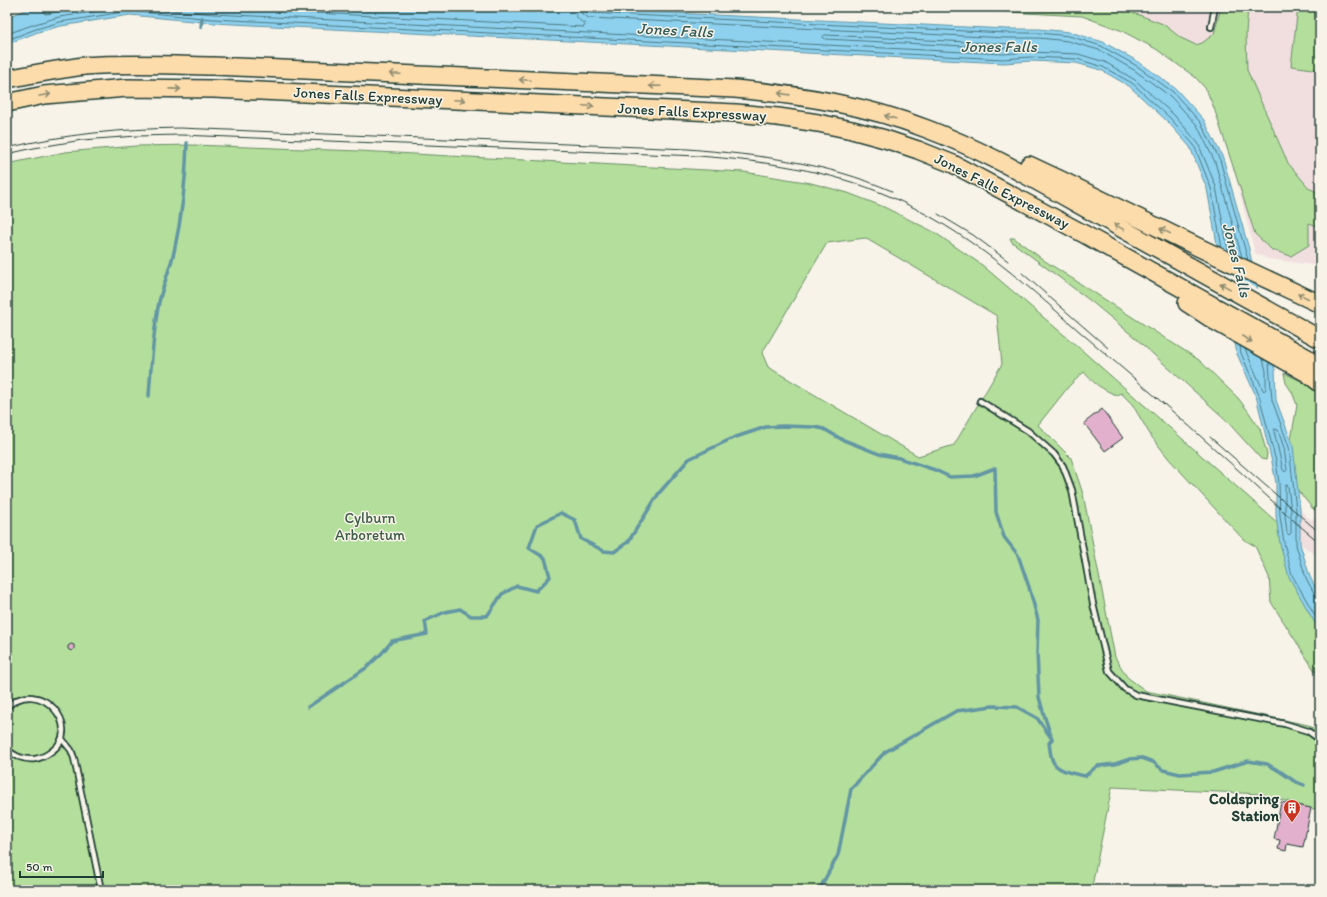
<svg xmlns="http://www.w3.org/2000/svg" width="1327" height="897" font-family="Itim,sans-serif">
<rect width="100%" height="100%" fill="#f7f3e8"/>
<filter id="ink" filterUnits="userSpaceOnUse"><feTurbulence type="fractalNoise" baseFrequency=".025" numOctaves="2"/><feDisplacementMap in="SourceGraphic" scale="8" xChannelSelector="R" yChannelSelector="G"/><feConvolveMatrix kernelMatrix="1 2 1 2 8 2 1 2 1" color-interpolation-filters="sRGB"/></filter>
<g filter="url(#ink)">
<g fill="#f1dfe0">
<path d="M965 7H1320V266L1268 259 1255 253 1209 72 1116 16Z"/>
<path d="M1300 510 1311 520 1320 512V558L1300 544Z"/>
</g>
<g fill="#b4de9b" stroke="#6a8e68" fill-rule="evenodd">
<path d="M913 7H1118L1163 24 1181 38 1196 45 1202 43 1214 34 1221 7H1248L1246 33 1247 70 1288 163 1309 188 1320 194V227L1309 223V245L1291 256 1272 250 1255 234 1214 108 1206 89 1195 77 1156 49 1120 30 1082 16Z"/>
<path d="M1298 7H1320V70L1291 66Z"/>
<path d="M193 145 359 151 744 172 811 183 848 193 884 207 934 232 982 265 1077 346 1296 539 1320 620V679L1271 602 1269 577 1255 546 1243 539 1169 459 1151 436 1132 404 1121 393 1116 395C1102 389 1094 384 1084 372L1069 386 1038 425 1071 458 1083 494 1115 657 1127 677 1146 691 1308 725 1320 732V807L1313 809 1262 794 1112 787 1092 886 1109 890H7V164L65 152 136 146ZM865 238 997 316 1002 364 954 445 918 456 768 367 762 353 827 243Z"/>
<path d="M1010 238H1014L1045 261 1199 360 1238 398 1248 411 1260 429 1267 454 1266 460 1261 459 1224 418 1133 336 1092 302 1012 242Z"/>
<path d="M1284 373 1301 381 1320 394V512L1313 509 1292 483 1290 445 1297 405 1292 392 1286 383Z"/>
</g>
<path fill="#8ed1ef" stroke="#6296a4" d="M34 7H547L1007 29H1039L1070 32 1103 42 1139 62 1176 89 1204 120 1223 158 1249 249 1275 370 1276 400 1293 446 1300 510V544L1310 577 1320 596V632L1289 577 1280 544 1276 516V483L1272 462 1256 396 1237 354 1207 189 1190 147 1167 121 1129 86 1101 70 1076 63 1031 61 1004 63 213 23 130 15 61 26 38 32 7 44V17Z"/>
<path fill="#f7f3e8" d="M1219 267 1260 290 1276 365 1233 341Z"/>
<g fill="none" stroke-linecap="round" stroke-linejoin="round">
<g stroke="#4b787f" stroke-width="1">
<path d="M45 7 44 13 46 14 81 7"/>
<path d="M137 7 214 14 1003 54 1030 52 1078 54 1105 62 1135 80 1174 115 1198 143 1216 187 1228 250"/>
<path d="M202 7 584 27 585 24C578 20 574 15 574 7"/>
<path d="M580 7 582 14 589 18 1007 38H1039L1068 41 1099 50 1134 70 1170 96 1197 125 1215 162 1242 257"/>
<path d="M585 7 586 11 589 13 1007 33H1039L1069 36 1101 46 1137 66 1173 92 1201 123 1220 160 1248 260"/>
<path d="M7 34 35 24 59 17 126 7"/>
<path d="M825 35 1010 44 1012 46 1011 48H1003L825 39 823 37Z"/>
<path d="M7 40 36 29 60 22 130 11 213 19 1003 59 1031 57 1077 59 1103 67 1132 83 1170 118 1194 145 1211 188 1222 248"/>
<path d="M1240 346 1241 353 1259 395 1276 461 1279 483 1280 516 1284 543 1292 575 1320 624"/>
<path d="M1245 349 1263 390 1264 391 1266 389V371L1263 359"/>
<path d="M1269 363 1272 400 1289 447 1296 510V545L1306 578 1315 595 1320 597"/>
<path d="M1275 429 1278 430 1284 448 1287 470 1285 472 1283 470 1274 431Z"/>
<path d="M1287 485 1288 486 1291 511V533L1289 535 1287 533 1285 515V486Z"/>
</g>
<g stroke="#6296a4" stroke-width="3.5">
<path d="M201 27 202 18"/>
<path d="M149 396C151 365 153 333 159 302 163 285 170 269 174 252 182 216 186 179 187 143"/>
<path d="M308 707 366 668 382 653 392 641 427 634 425 621 445 612 460 609 471 616H487L502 594 517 586 536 591 550 577 545 558 529 548 537 525 561 513 575 520 581 539 604 551 614 552 628 542 659 493 689 459 733 438 766 427 783 426 814 427 824 429 841 439 859 446 879 454 899 458 935 470 950 477 974 476 995 468 996 512 1004 537 1018 555 1029 587 1038 620 1037 652 1039 697 1044 715 1052 739"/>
<path d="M819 890 838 855 851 789 885 752 956 711 993 706 1017 707 1037 718 1052 739 1049 743C1050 748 1050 754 1052 759 1055 771 1074 774 1085 776L1097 766 1115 764 1130 759 1142 758 1153 762 1163 770 1180 774 1213 772 1248 761 1267 764 1281 772 1294 781 1304 785"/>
</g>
</g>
<g fill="#e2b0cd" stroke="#1f3d34">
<path d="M1102 409 1123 438 1105 451 1084 423Z"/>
<path d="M71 644 74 645V649L71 651 68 649V646Z"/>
<path d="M1281 802 1311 808 1303 847 1287 844 1286 851 1278 849 1280 840 1274 839Z"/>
</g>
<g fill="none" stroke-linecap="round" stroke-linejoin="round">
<defs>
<g id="lane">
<path d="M1211 27 1215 7"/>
<path d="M980 401 1028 431 1054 454 1063 466 1072 490 1093 604 1109 671 1125 689 1136 695 1285 724 1308 731 1320 740"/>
<path d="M7 707C40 675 84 728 52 751 47 755 41 758 35 759 24 760 15 757 7 749"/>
<path d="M62 739 71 750 74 758 101 890"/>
</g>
<g id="highway">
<path d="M7 79C33 74 59 69 85 66 127 63 170 65 213 66L735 89C801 95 866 105 927 129 986 151 1040 183 1094 213 1170 255 1245 297 1320 339"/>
<path d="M7 103 44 95 127 88 214 89 736 113 778 117 818 123 852 130 885 139 918 150 953 164 1084 234 1320 365"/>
<path d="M1029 165 1061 180 1200 248 1320 304"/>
<path d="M1187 303 1213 320 1307 373 1320 383"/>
</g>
</defs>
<use href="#lane" stroke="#1f3d34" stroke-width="8"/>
<use href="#highway" stroke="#1f3d34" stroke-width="20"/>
<use href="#lane" stroke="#f7f3e8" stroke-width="4.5"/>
<use href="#highway" stroke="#fddcac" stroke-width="17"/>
<g stroke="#1f3d34" stroke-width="1">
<path d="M7 148C64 134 122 129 180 128L688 149C759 155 825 162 892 191"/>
<path d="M7 154 34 148 82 140 137 136 181 135 698 156C764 161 829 170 889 196 963 228 1020 279 1079 331 1129 374 1179 416 1227 460 1258 487 1288 517 1320 543"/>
<path d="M938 214 973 235 1008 261"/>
<path d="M1022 273 1108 348"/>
<path d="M1210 437 1320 533"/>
</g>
</g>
<defs><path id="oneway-shaft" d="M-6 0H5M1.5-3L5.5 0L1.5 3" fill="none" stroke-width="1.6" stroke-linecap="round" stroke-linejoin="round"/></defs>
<g stroke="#8e8c70">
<use href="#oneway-shaft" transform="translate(395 74) rotate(-177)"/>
<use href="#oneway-shaft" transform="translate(525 80) rotate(-177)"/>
<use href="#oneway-shaft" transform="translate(655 86) rotate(-178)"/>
<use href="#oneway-shaft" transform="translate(175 89) rotate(1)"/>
<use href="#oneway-shaft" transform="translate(784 94) rotate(-172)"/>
<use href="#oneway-shaft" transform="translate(45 95) rotate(-9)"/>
<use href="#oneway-shaft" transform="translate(459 100) rotate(3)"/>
<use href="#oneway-shaft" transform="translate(588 106) rotate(3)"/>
<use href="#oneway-shaft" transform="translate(890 117) rotate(-163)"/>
<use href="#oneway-shaft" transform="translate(1119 227) rotate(-151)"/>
<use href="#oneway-shaft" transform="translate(1165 231) rotate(-154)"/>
<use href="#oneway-shaft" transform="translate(1225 286) rotate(-151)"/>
<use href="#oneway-shaft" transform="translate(1303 296) rotate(-155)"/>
<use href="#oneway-shaft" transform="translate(1247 339) rotate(30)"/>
</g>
</g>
<defs>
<symbol id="building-pin" viewBox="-11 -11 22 30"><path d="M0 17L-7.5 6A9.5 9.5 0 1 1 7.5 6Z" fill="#c8321e" stroke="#f7f3e8"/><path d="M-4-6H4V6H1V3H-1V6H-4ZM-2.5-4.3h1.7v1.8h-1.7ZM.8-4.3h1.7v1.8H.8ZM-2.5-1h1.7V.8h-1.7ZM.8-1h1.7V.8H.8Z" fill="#fff"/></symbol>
</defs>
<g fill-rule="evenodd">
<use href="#building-pin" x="1282" y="798" width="20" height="27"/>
</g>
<g text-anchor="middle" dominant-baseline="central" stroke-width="3" stroke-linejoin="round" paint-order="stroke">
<g font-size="15" fill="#1f3d34" stroke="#f7f3e8">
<text transform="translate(368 96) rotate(3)">Jones Falls Expressway</text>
<text transform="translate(692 112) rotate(3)">Jones Falls Expressway</text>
<text transform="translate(1002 191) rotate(27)">Jones Falls Expressway</text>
</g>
<g font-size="15" fill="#3d5d49" stroke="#f7f3e8">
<text x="370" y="518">Cylburn<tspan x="370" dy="17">Arboretum</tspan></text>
</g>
<g font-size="15" font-weight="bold" fill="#1f3d34" stroke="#f7f3e8" text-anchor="end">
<text x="1279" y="799">Coldspring<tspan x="1279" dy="17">Station</tspan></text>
</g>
<g font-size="16" font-style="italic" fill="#355b59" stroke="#f7f3e8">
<text transform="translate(675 30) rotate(3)">Jones Falls</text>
<text x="999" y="46">Jones Falls</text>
<text transform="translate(1237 260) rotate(76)">Jones Falls</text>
</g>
</g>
<rect width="1327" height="897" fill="none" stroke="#f7f3e8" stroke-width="24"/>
<rect x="12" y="12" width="1303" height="873" fill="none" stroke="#1f3d34" stroke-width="1.5" filter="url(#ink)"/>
<path d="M20 871v6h83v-6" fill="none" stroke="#1f3d34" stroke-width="2"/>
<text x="26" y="871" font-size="12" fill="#1f3d34" stroke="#f7f3e8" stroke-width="3" paint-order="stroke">50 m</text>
</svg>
